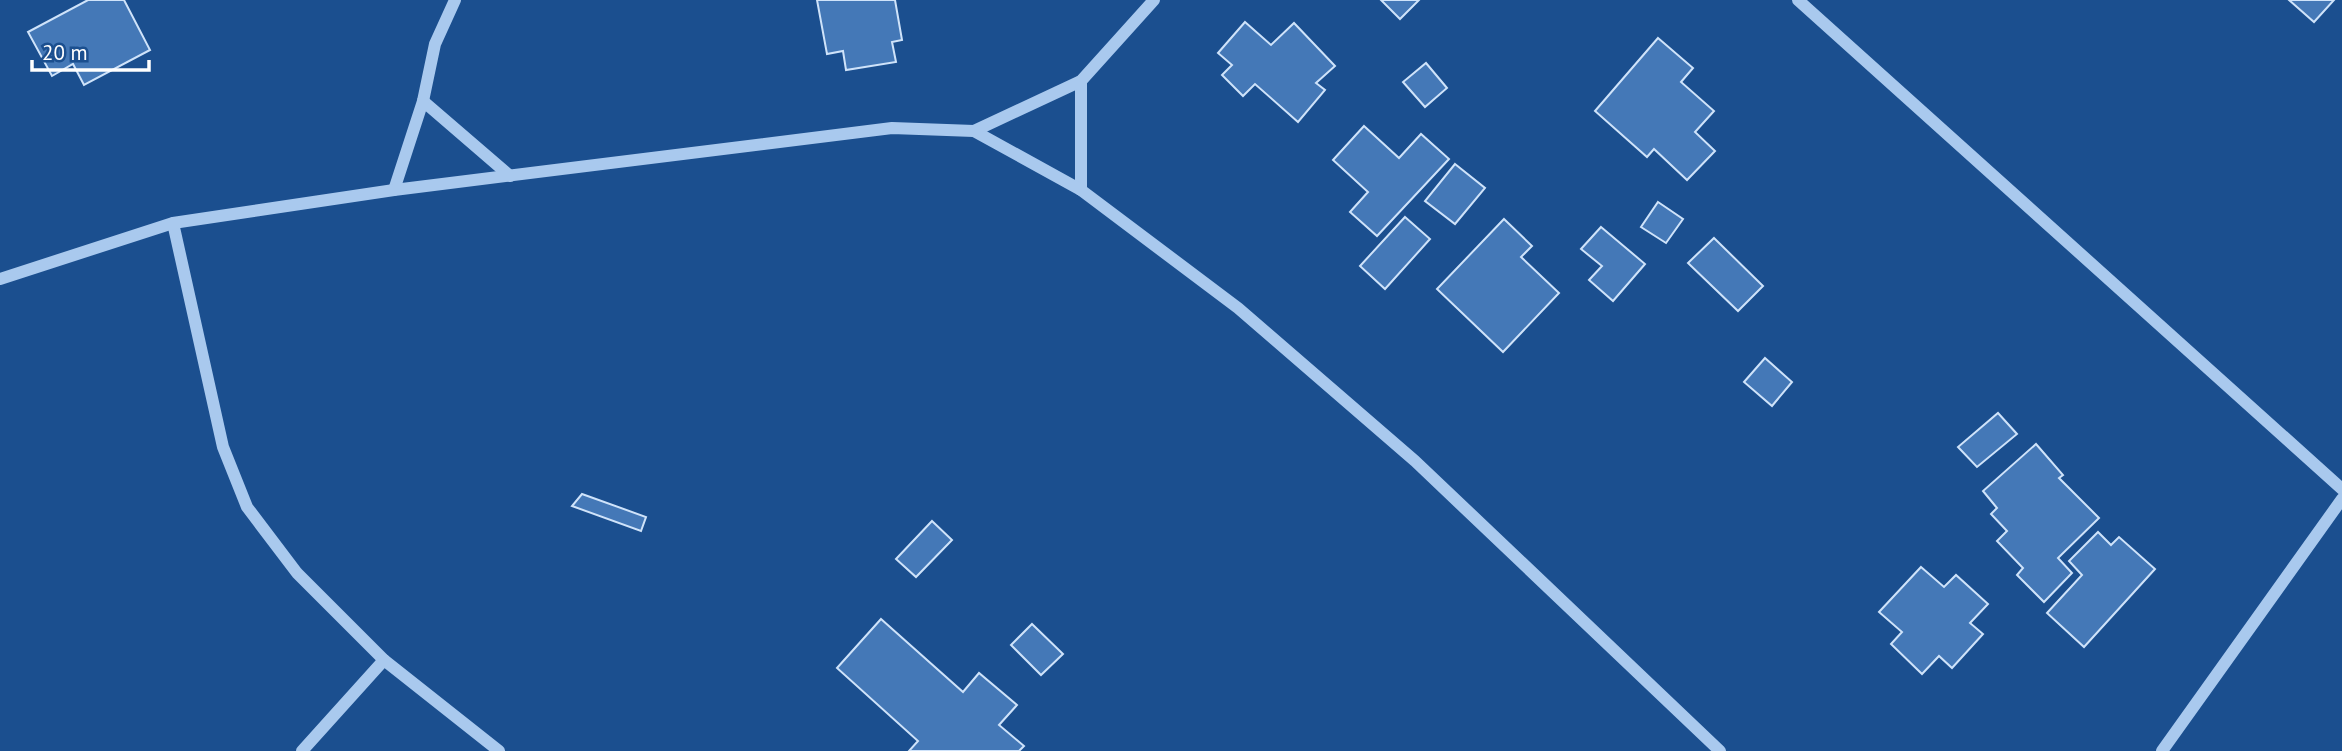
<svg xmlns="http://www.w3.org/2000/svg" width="2342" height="751" font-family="'PT Sans',sans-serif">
<rect width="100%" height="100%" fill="#1b4f8f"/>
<g fill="#4478b7" stroke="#cfe3fa" stroke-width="2">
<path d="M88 0H124L150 50 84 85 73 64 52 76 28 32Z"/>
<path d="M817 0H895L902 40 892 42 896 62 846 70 843 51 827 54Z"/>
<path d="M1381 0H1419L1400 19Z"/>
<path d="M2289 0H2334L2314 22Z"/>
<path d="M1245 22 1271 45 1294 23 1335 66 1316 83 1325 90 1298 122 1255 84 1243 96 1222 75 1232 65 1218 53Z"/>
<path d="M1658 38 1693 68 1681 82 1714 111 1695 132 1715 151 1687 180 1654 149 1647 157 1595 111Z"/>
<path d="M1426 63 1447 88 1425 107 1403 82Z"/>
<path d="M1364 126 1399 158 1421 134 1449 159 1377 236 1350 212 1368 192 1333 160Z"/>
<path d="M1455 164 1485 188 1455 224 1425 201Z"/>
<path d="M1658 202 1683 219 1666 243 1641 227Z"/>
<path d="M1405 217 1430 239 1385 289 1360 266Z"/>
<path d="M1504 219 1532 246 1521 257 1559 293 1503 352 1437 289Z"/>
<path d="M1601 227 1645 264 1613 301 1589 280 1602 266 1581 249Z"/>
<path d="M1714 238 1763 286 1738 311 1688 263Z"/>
<path d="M1765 358 1792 382 1772 406 1744 382Z"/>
<path d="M1998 413 2017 434 1977 467 1958 447Z"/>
<path d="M2036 444 2063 475 2059 478 2099 518 2058 558 2072 573 2044 602 2017 575 2023 568 1997 541 2007 531 1991 514 1997 508 1983 491Z"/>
<path d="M582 494 646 517 641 531 572 506Z"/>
<path d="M932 521 952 540 916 577 896 559Z"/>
<path d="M2098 532 2111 545 2119 537 2155 569 2084 647 2047 613 2082 575 2069 561Z"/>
<path d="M1921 567 1944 587 1956 575 1988 604 1970 623 1983 634 1952 668 1939 656 1922 674 1891 644 1902 632 1879 612Z"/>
<path d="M881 619 963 692 979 673 1017 705 999 725 1024 746 1019 751H909L918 741 837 668Z"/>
<path d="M1032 624 1063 654 1041 675 1011 645Z"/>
</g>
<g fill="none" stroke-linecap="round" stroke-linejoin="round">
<g stroke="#a9c9ee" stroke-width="12">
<path d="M1798 0 2342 489"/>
<path d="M1081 81V190"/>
<path d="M423 101 510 176"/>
<path d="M974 131 1081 81 1154 0"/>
<path d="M394 190 423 101 435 44 455 0"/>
<path d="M173 223 223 447 247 507 297 573 384 660 499 751"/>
<path d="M0 279 173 223 394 190 892 128 974 131 1081 190 1238 308 1415 461 1720 751"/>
<path d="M302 751 384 660"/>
<path d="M2162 751 2342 499"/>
</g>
</g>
<path d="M32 60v10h117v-10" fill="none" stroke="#ffffff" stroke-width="3.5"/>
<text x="42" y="60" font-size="21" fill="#ffffff" stroke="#1b4f8f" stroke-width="5" paint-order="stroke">20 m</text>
</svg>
